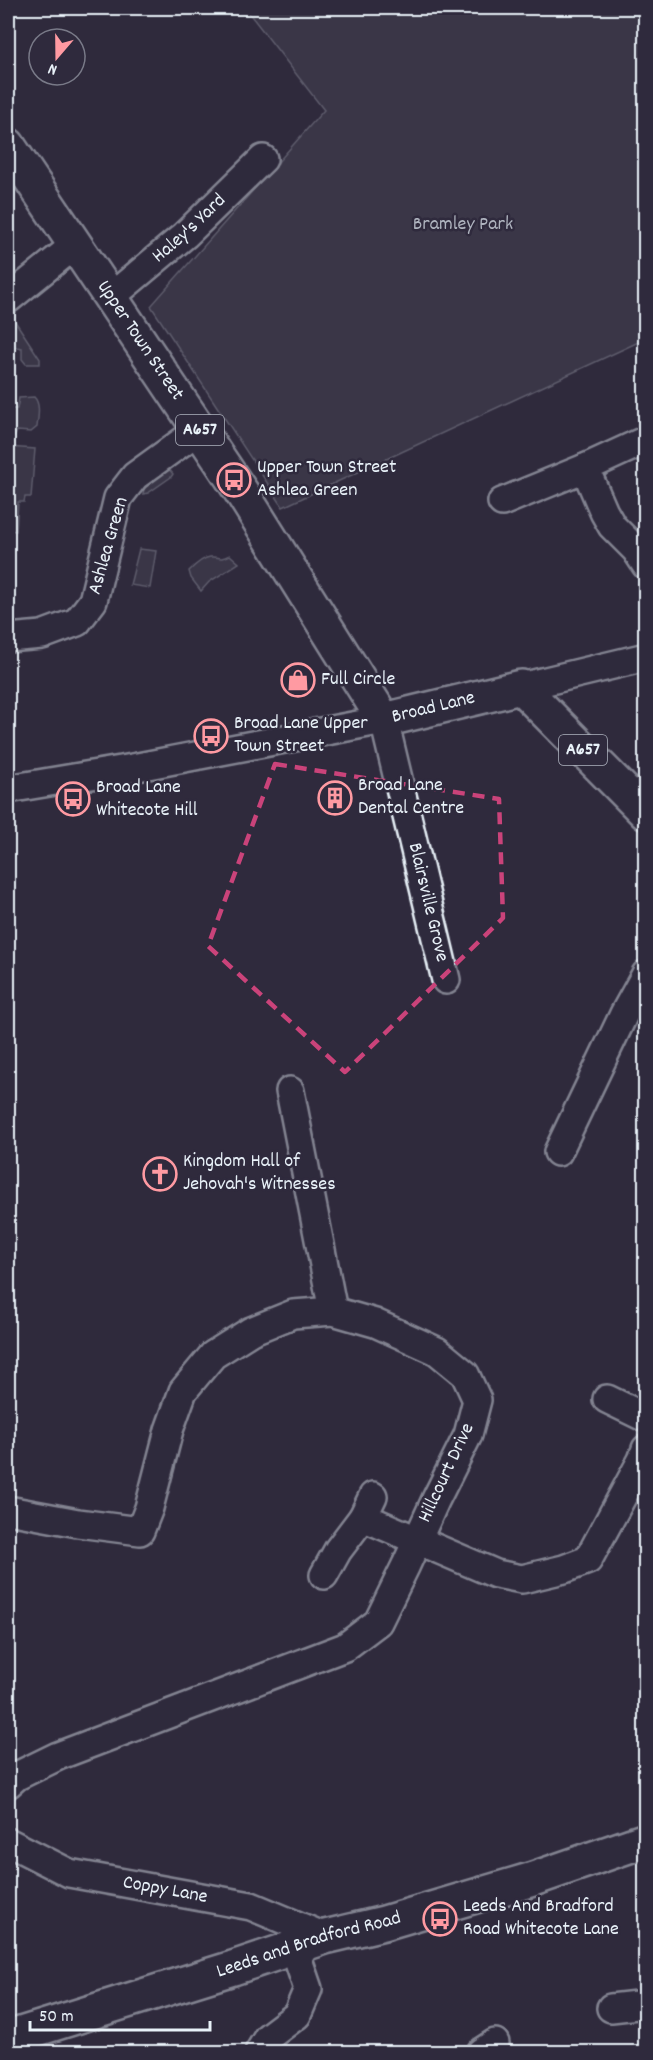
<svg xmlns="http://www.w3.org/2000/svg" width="653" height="2060" font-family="Dekko,sans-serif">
<rect width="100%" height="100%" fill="#2f2a3d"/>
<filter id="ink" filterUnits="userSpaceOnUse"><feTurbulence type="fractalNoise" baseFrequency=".0167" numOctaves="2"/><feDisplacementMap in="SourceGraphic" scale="12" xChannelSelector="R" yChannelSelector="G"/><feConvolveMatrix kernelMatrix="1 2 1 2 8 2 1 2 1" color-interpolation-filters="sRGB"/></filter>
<g filter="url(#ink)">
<g fill="#464455" stroke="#979aa6" stroke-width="1.5">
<path d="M245 8H645V339L283 507 151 306 324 110Z"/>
<path d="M11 315 40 359V364H26L22 359V348L8 346V319Z"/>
<path d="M34 397C41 404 38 417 37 427L31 432 17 431 15 436H8V409H17L19 398Z"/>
<path d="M8 447 35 449 31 497H25L24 502H18L16 531 8 530Z"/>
<path d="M168 468 173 474 171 477 148 493 143 494 144 489Z"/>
<path d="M139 549 156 551 150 588 130 585Z"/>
<path d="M230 555 239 563 209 582 201 591 191 578 189 571C194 566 202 558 210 557 221 556 217 561 230 555Z"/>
</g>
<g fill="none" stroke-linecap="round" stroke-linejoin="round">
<defs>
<g id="minor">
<path id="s1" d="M111 297 185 235 263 159"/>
<path d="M8 299 76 244"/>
<path d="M646 440 585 468 604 512 612 526 636 550 646 565"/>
<path d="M502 502 585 468"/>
<path d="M8 638 42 635 77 622 93 601 118 498 135 476 200 429"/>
<path d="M521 687 646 657"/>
<path id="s2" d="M8 789 127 769 384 720 446 980"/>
<path d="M290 1091 333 1311"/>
<path d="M558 1152 624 1014 646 974"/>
<path d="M607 1399 646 1418"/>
<path d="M373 1496 363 1517 496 1574 522 1579 564 1569 588 1560 642 1460 646 1449"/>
<path d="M8 1510 78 1523 140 1531 149 1508 169 1430 183 1391 213 1355 251 1331 293 1314 333 1311 375 1323 437 1351 465 1374 477 1400 468 1435 436 1499 406 1565 378 1622 345 1647 58 1756 17 1776 8 1784"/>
<path d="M324 1575 338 1550 363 1517"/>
<path id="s3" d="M8 1842 69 1873 251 1906 325 1937"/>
<path d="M611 2008 646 2004"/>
<path d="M259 2052 268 2037 297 2015 308 1989 294 1948"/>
<path d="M481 2052 495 2043"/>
</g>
<g id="major">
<path id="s4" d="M8 145 244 496 384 720 521 687 646 813"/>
<path id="s5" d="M8 2038 233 1968 325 1937 384 1923 533 1879 646 1840"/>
</g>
</defs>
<use href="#minor" stroke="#e8f1f8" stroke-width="32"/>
<use href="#major" stroke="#e8f1f8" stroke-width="38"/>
<use href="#minor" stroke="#2f2a3d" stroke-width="27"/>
<use href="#major" stroke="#2f2a3d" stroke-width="33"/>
</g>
</g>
<path d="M0 0H653V2060H0ZM275 764 499 799 503 918 345 1072 208 946Z" fill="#2f2a3d" fill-opacity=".55" fill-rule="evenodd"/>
<path fill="none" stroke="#ca437a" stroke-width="4.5" stroke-dasharray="12 8" stroke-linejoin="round" d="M275 764 499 799 503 918 345 1072 208 946Z"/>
<defs>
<symbol id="bus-ring" viewBox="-11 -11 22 22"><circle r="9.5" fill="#2f2a3d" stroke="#ff9aa2" stroke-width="1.5"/><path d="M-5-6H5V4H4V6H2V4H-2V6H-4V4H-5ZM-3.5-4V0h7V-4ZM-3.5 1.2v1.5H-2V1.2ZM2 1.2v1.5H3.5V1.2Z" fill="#ff9aa2"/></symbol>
<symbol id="shop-ring" viewBox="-11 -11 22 22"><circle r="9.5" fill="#2f2a3d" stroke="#ff9aa2" stroke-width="1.5"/><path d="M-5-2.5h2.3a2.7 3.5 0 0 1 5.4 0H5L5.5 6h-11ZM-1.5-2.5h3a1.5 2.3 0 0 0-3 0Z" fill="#ff9aa2"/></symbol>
<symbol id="building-ring" viewBox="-11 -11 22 22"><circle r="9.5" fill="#2f2a3d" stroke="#ff9aa2" stroke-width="1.5"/><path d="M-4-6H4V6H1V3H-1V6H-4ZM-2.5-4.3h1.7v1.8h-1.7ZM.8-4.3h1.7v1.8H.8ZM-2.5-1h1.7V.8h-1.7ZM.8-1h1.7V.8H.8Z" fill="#ff9aa2"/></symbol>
<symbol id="church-ring" viewBox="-11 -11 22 22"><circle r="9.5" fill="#2f2a3d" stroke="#ff9aa2" stroke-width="1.5"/><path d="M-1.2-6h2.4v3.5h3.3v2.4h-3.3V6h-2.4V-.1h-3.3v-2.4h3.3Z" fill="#ff9aa2"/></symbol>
</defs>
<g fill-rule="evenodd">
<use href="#bus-ring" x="215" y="461" width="38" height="38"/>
<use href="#shop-ring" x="279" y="661" width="38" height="38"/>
<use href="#bus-ring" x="192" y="717" width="38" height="38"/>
<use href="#building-ring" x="316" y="779" width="38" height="38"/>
<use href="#bus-ring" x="54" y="780" width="38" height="38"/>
<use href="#church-ring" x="141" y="1155" width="38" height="38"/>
<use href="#bus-ring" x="421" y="1900" width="38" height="38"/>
</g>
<g text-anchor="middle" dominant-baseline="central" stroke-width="5" stroke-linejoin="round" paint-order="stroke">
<g fill="#2f2a3d" stroke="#b0b5c0" stroke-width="1.5">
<rect x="176" y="415" width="48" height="30" rx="4.5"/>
<rect x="559" y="735" width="48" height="30" rx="4.5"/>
</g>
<g font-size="18" font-weight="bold" fill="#e8f1f8">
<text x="200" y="430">A657</text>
<text x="583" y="750">A657</text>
</g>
<g font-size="20" fill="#afb4bf" stroke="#2f2a3d">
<text x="463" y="225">Bramley Park</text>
</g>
<g font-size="20" fill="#e8f1f8" stroke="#2f2a3d">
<text stroke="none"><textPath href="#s1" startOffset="104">Haley's Yard</textPath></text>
<text stroke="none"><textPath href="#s4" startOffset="236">Upper Town Street</textPath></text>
<text transform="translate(109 546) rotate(-74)">Ashlea Green</text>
<text stroke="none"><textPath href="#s4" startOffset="738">Broad Lane</textPath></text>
<text stroke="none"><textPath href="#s2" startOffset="570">Blairsville Grove</textPath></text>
<text transform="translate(447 1473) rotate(-65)">Hillcourt Drive</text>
<text stroke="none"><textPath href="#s3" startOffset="166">Coppy Lane</textPath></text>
<text stroke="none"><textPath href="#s5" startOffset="315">Leeds and Bradford Road</textPath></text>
</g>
<g font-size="20" fill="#e8f1f8" stroke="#2f2a3d" text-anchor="start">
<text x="257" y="468">Upper Town Street<tspan x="257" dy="23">Ashlea Green</tspan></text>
<text x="321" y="680">Full Circle</text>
<text x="234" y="724">Broad Lane Upper<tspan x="234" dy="23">Town Street</tspan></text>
<text x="358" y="786">Broad Lane<tspan x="358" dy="23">Dental Centre</tspan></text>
<text x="96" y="788">Broad Lane<tspan x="96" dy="23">Whitecote Hill</tspan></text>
<text x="183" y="1162">Kingdom Hall of<tspan x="183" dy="23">Jehovah's Witnesses</tspan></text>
<text x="463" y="1907">Leeds And Bradford<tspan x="463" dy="23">Road Whitecote Lane</tspan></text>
</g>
</g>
<rect width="653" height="2060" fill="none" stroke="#2f2a3d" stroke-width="30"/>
<rect x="15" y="15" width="623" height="2030" fill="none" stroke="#e8f1f8" stroke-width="2" filter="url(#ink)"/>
<g transform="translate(57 57) rotate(200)"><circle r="28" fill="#2f2a3d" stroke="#797a88" stroke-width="1.5"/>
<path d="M0-4.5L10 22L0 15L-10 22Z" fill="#ff9aa2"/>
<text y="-9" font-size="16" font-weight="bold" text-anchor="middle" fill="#e8f1f8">N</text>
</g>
<path d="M30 2021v9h180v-9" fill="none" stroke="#e8f1f8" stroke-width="3"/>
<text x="39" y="2021" font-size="18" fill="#e8f1f8" stroke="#2f2a3d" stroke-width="4.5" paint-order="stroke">50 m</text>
</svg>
